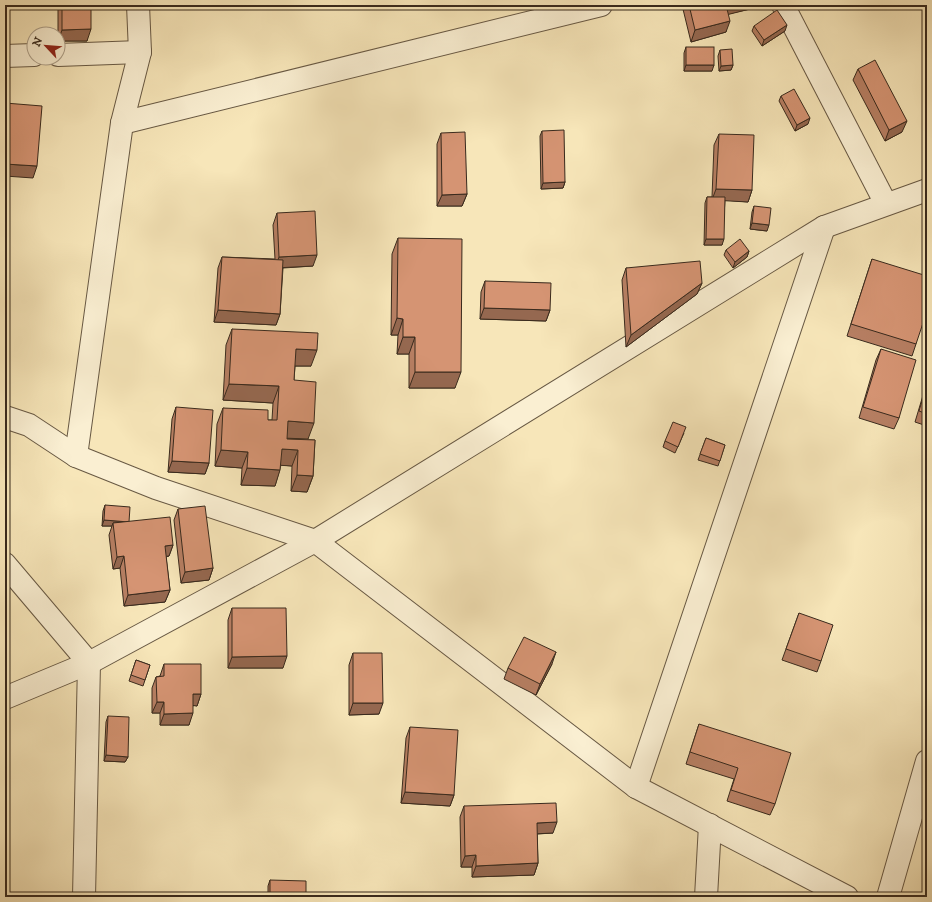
<svg xmlns="http://www.w3.org/2000/svg" width="932" height="902" font-family="'IM FELL DW Pica',serif">
<rect width="100%" height="100%" fill="#f7e6b9"/>
<filter id="stains"><feTurbulence type="fractalNoise" baseFrequency=".005" numOctaves="4"/><feColorMatrix values="0 0 0 0 .2 0 0 0 0 .09 0 0 0 0 .02 0 0 0 .5 -.17"/></filter>
<radialGradient id="worn" r=".72"><stop offset=".6" stop-color="#630" stop-opacity="0"/><stop offset="1" stop-color="#630" stop-opacity=".3"/></radialGradient>
<g fill="none" stroke-linecap="round" stroke-linejoin="round">
<defs>
<g id="minor">
<path d="M783 5 886 204"/>
<path d="M58 55 140 52"/>
<path d="M5 56 34 55"/>
<path d="M122 123 601 5"/>
<path d="M5 417 29 425 76 456 156 488 315 541 636 787 847 897"/>
<path d="M76 456 122 123 140 52 138 5"/>
<path d="M5 564 89 663 84 897"/>
<path d="M5 698 89 663 315 541 824 227 927 190"/>
<path d="M636 787 824 227"/>
<path d="M706 897 710 825"/>
<path d="M888 897 927 761"/>
</g>
</defs>
<use href="#minor" stroke="#685944" stroke-width="24"/>
<use href="#minor" stroke="#faefd2" stroke-width="22"/>
</g>
<g fill="#b77f63" stroke="#392a1d">
<path d="M58 5H91L87 41H58Z"/>
<path d="M682 5H751L750 9 728 14 726 32 691 42Z"/>
<path d="M754 26 785 31 762 46 752 31Z"/>
<path d="M686 47 712 71H684V53Z"/>
<path d="M720 50 733 65 731 70 719 71 718 56Z"/>
<path d="M858 69 902 132 885 141 853 80Z"/>
<path d="M781 96 808 124 795 131 779 101Z"/>
<path d="M542 131 565 182 563 188 541 189 540 136Z"/>
<path d="M441 133 467 194 462 206H437V144Z"/>
<path d="M719 134 752 190 748 202 725 200 722 245H704L705 203 707 197H712L714 145Z"/>
<path d="M754 206 767 231 750 229 752 212Z"/>
<path d="M277 213 313 266 283 268 280 314 276 325 214 322 218 268 222 257 275 259 273 225Z"/>
<path d="M398 238 455 388H409V354H397L398 335H391L392 254Z"/>
<path d="M726 250 749 251 747 257 733 268 724 255Z"/>
<path d="M872 259 916 344 912 356 847 336Z"/>
<path d="M626 268 702 283 697 294 626 347 622 280Z"/>
<path d="M485 281 550 310 546 321 480 319 481 292Z"/>
<path d="M232 329 311 366H295L294 380 308 439 287 438V439L315 440 313 476 307 492 291 491 292 466 281 465 275 486 241 485 242 468 215 466 217 424 223 408 268 420H272L273 403 223 400 226 345Z"/>
<path d="M881 349 899 418 894 429 859 418 876 360Z"/>
<path d="M927 382V426L915 422Z"/>
<path d="M176 407 209 463 205 474 168 472 172 419Z"/>
<path d="M684 433 675 453 663 447 665 441Z"/>
<path d="M706 438 725 445 718 466 698 460Z"/>
<path d="M105 505 129 522 173 545 169 556 166 557 170 590 165 602 124 606 120 568 113 569 109 535 112 526H102L103 511Z"/>
<path d="M178 509 213 568 209 580 181 583 174 520Z"/>
<path d="M232 608 283 668H228V620Z"/>
<path d="M799 613 821 661 817 672 782 660Z"/>
<path d="M353 653 379 714 349 715V665Z"/>
<path d="M136 660 150 665 143 686 129 681Z"/>
<path d="M164 664 201 694 197 706 193 705 189 725H160V713H152V688L156 677 160 676Z"/>
<path d="M552 664 536 695 504 679 508 668Z"/>
<path d="M108 716 128 757 125 762 104 761 106 722Z"/>
<path d="M699 724 775 804 770 815 727 801 734 779 686 764Z"/>
<path d="M410 727 454 795 450 806 401 803 406 738Z"/>
<path d="M464 806 553 833 537 834 538 863 534 875 472 877V867H461L460 817Z"/>
<path d="M270 880 306 897H268V886Z"/>
</g>
<g fill="#956850" stroke="#392a1d">
<path d="M726 5H751L750 9 722 16Z"/>
<path d="M730 21 726 32 691 42 695 30Z"/>
<path d="M787 25 785 31 762 46 764 40Z"/>
<path d="M91 29 87 41H58L62 30Z"/>
<path d="M686 65H714L712 71H684Z"/>
<path d="M733 65 731 70 719 71 721 66Z"/>
<path d="M810 118 808 124 795 131 797 125Z"/>
<path d="M907 121 902 132 885 141 889 130Z"/>
<path d="M5 164 37 166 33 178 5 176Z"/>
<path d="M565 182 563 188 541 189 543 183Z"/>
<path d="M716 189 752 190 748 202 712 200Z"/>
<path d="M467 194 462 206H437L442 195Z"/>
<path d="M752 223 769 225 767 231 750 229Z"/>
<path d="M706 239H724L722 245H704Z"/>
<path d="M749 251 747 257 733 268 735 262Z"/>
<path d="M317 255 313 266 275 268 279 257Z"/>
<path d="M702 283 697 294 626 347 631 335Z"/>
<path d="M484 308 550 310 546 321 480 319Z"/>
<path d="M218 310 280 314 276 325 214 322Z"/>
<path d="M397 318 403 319 398 335H391Z"/>
<path d="M403 337H415L409 354H397Z"/>
<path d="M296 349 317 350 311 366H290Z"/>
<path d="M415 372H461L455 388H409Z"/>
<path d="M229 384 279 386 273 403 223 400Z"/>
<path d="M288 421 314 423 308 439 282 438Z"/>
<path d="M282 449 298 450 292 466 276 465Z"/>
<path d="M221 450 248 452 242 468 215 466Z"/>
<path d="M172 461 209 463 205 474 168 472Z"/>
<path d="M247 468 280 470 275 486 241 485Z"/>
<path d="M297 475 313 476 307 492 291 491Z"/>
<path d="M104 520 129 522 113 523 112 526H102Z"/>
<path d="M173 545 169 556 161 557 165 546Z"/>
<path d="M124 556 120 568 113 569 117 557Z"/>
<path d="M213 568 209 580 181 583 185 572Z"/>
<path d="M170 590 165 602 124 606 128 595Z"/>
<path d="M556 652 552 664 536 695 540 684Z"/>
<path d="M287 656 283 668H228L232 657Z"/>
<path d="M193 694H201L197 706 189 705Z"/>
<path d="M157 702H164L160 713H152Z"/>
<path d="M353 703H383L379 714 349 715Z"/>
<path d="M193 713 189 725H160L164 714Z"/>
<path d="M106 755 128 757 125 762 104 761Z"/>
<path d="M405 792 454 795 450 806 401 803Z"/>
<path d="M557 822 553 833 533 834 537 823Z"/>
<path d="M476 855 472 867H461L465 856Z"/>
<path d="M538 863 534 875 472 877 476 866Z"/>
</g>
<g fill="#d59473" stroke="#392a1d">
<path d="M62 5H91V29L62 30Z"/>
<path d="M689 5H726L730 21 695 30Z"/>
<path d="M777 10 787 25 764 40 754 26Z"/>
<rect x="686" y="47" width="28" height="18"/>
<path d="M732 49 733 65 721 66 720 50Z"/>
<path d="M875 60 907 121 889 130 858 69Z"/>
<path d="M794 89 810 118 797 125 781 96Z"/>
<path d="M5 103 42 106 37 166 5 164Z"/>
<path d="M564 130 565 182 543 183 542 131Z"/>
<path d="M465 132 467 194 442 195 441 133Z"/>
<path d="M719 134 754 135 752 190 716 189Z"/>
<path d="M707 197H725L724 239H706Z"/>
<path d="M754 206 771 208 769 225 752 223Z"/>
<path d="M315 211 317 255 279 257 277 213Z"/>
<path d="M398 238 462 239 461 372H415V337H403V319L397 318Z"/>
<path d="M740 239 749 251 735 262 726 250Z"/>
<path d="M222 257 283 260 280 314 218 310Z"/>
<path d="M872 259 927 276V311L916 344 851 324Z"/>
<path d="M700 261 702 283 631 335 626 268Z"/>
<path d="M485 281 551 283 550 310 484 308Z"/>
<path d="M232 329 318 333 317 350 296 349 294 380 316 382 314 423 288 421 287 439 315 440 313 476 297 475 298 450 282 449 280 470 247 468 248 452 221 450 223 408 268 410V420H277L279 386 229 384Z"/>
<path d="M881 349 916 360 899 418 863 407Z"/>
<path d="M927 384V414L919 411Z"/>
<path d="M176 407 213 410 209 463 172 461Z"/>
<path d="M673 422 686 427 678 447 665 441Z"/>
<path d="M706 438 725 445 720 461 700 454Z"/>
<path d="M105 505 130 507 129 522 104 520Z"/>
<path d="M205 506 213 568 185 572 178 509Z"/>
<path d="M170 517 173 545 165 546 170 590 128 595 124 556 117 557 113 523Z"/>
<path d="M232 608H286L287 656 232 657Z"/>
<path d="M799 613 833 625 821 661 786 649Z"/>
<path d="M524 637 556 652 540 684 508 668Z"/>
<path d="M353 653H382L383 703H353Z"/>
<path d="M136 660 150 665 145 680 131 675Z"/>
<path d="M164 664H201V694H193V713L164 714V702H157L156 677 164 676Z"/>
<path d="M108 716 129 717 128 757 106 755Z"/>
<path d="M699 724 791 753 775 804 731 790 738 768 690 752Z"/>
<path d="M410 727 458 730 454 795 405 792Z"/>
<path d="M556 803 557 822 537 823 538 863 476 866V855L465 856 464 806Z"/>
<path d="M270 880 306 881V897H270Z"/>
</g>
<rect width="932" height="902" fill="none" stroke="#f7e6b9" stroke-width="20"/>
<rect x="6" y="6" width="920" height="890" fill="none" stroke="#392a1d" stroke-width="2"/>
<rect x="10" y="10" width="912" height="882" fill="none" stroke="#392a1d"/>
<g transform="translate(46 46) rotate(296)"><circle r="19" fill="#faefd2" stroke="#ada08a"/>
<path d="M0-3L7 15L0 10L-7 15Z" fill="#8f2418"/>
<text y="-6" font-size="11" font-weight="bold" text-anchor="middle" fill="#392a1d">N</text>
</g>
<rect width="100%" height="100%" filter="url(#stains)"/>
<rect width="100%" height="100%" fill="url(#worn)"/>
</svg>
